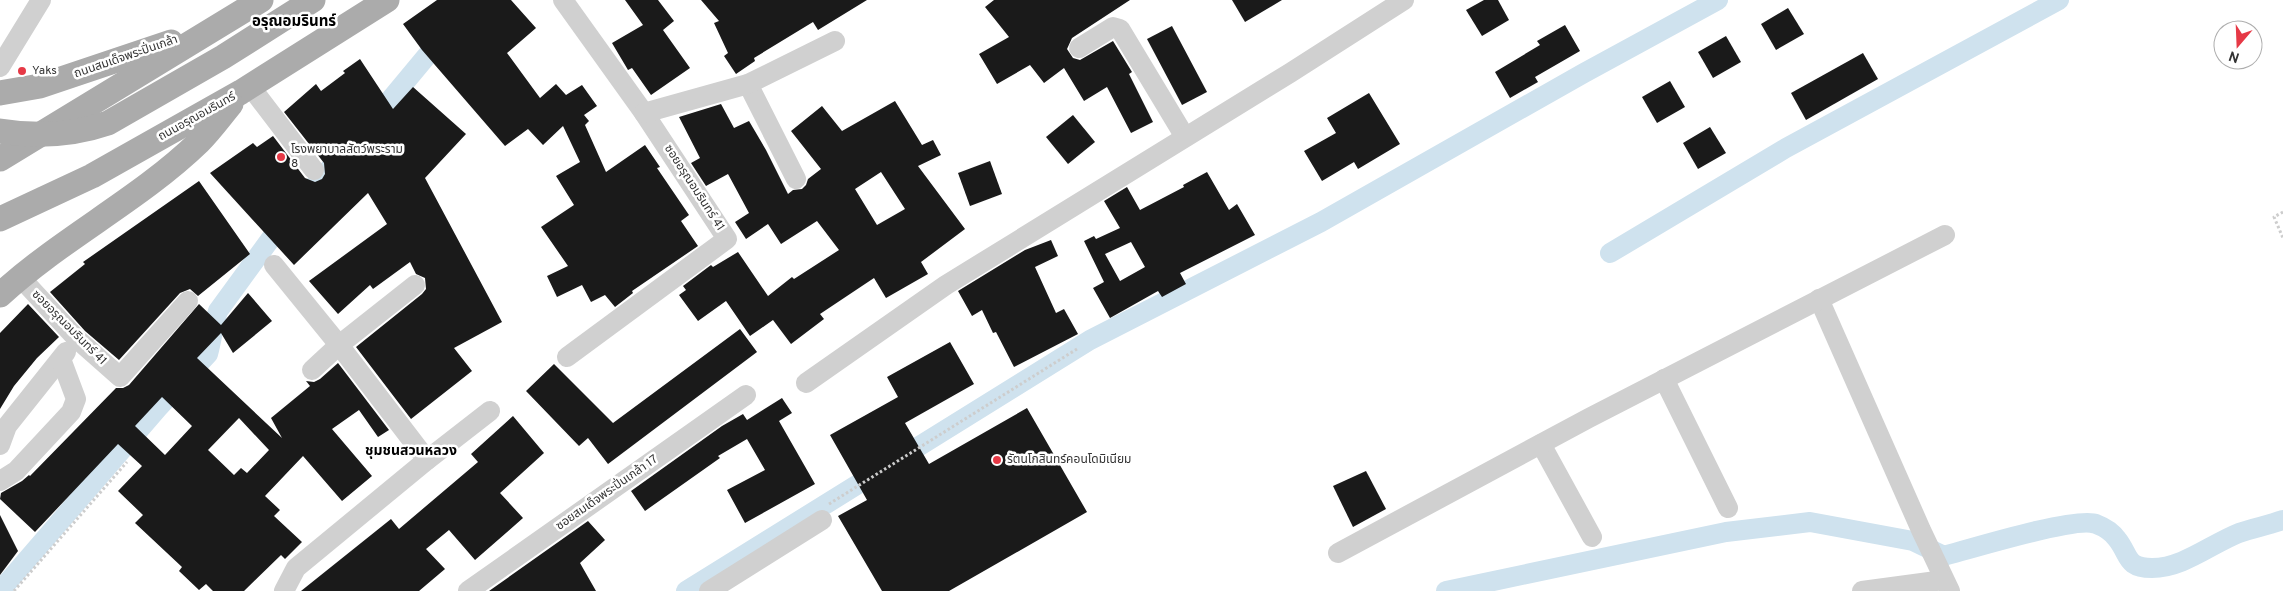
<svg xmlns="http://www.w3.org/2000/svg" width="2283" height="591" font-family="Overpass,'Noto Sans Thai',sans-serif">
<rect width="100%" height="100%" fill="#fff"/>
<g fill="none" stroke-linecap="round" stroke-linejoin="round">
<g stroke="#cfe2ee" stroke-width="20">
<path d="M371 123 430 52 447 39"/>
<path d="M1610 253 1786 148 2059 0"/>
<path d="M0 591 158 408 208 354C212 340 213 326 218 311L288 215 343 154"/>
<path d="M686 591 1090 340 1321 222 1584 73 1718 0"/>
<path d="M1446 591 1726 532 1810 522 1913 541 1944 556C1970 549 2077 516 2096 524 2104 527 2112 532 2117 539 2130 555 2125 568 2152 568 2183 568 2211 544 2239 533 2254 528 2269 525 2283 520"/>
</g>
</g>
<g fill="#1a1a1a" fill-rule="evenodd">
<path d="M437 0H511L536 28 507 53 540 98 556 84 566 95 582 85 597 106 584 115 589 121 585 125 606 172 645 145 660 167 657 168 689 215 681 221 698 246 632 291 633 293 615 307 605 295 591 302 582 285 557 297 547 276 568 266 541 227 574 205 556 176 580 162 563 126 543 145 528 129 505 146 422 50 403 24Z"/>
<path d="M625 0H658L674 21 663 30 690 68 651 95 632 68 628 70 612 43 643 25Z"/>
<path d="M701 0H867L818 30 813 22 754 58 755 61 736 74 724 56 728 53 714 23 719 21Z"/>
<path d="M994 0H1130L1072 38 1067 49 1073 58 1080 60 1113 41 1132 72 1129 74 1153 122 1131 133 1107 87 1084 101 1064 68 1044 83 1030 65 997 84 979 54 1009 37 985 7Z"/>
<path d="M1232 0H1282L1245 22Z"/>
<path d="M1484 0H1498L1509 20 1482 36 1466 10Z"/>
<path d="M1788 8 1804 34 1776 50 1761 24Z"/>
<path d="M1565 25 1580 51 1535 77 1538 82 1510 98 1495 72 1540 45 1537 41Z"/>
<path d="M1172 26 1207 92 1182 105 1147 39Z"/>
<path d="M1726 36 1741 62 1713 78 1698 52Z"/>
<path d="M1863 53 1878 79 1806 120 1791 93Z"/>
<path d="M360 59 393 109 413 87 466 134 425 178 502 322 454 348 472 371 411 419 356 347 422 294 426 289 425 278 416 274 410 262 373 289 370 285 338 314 309 281 387 224 368 193 294 265 210 173 253 143 257 147 273 136 305 178 315 182 322 179 325 174 324 163 284 112 316 84 321 91 345 73 343 71Z"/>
<path d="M1670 81 1685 107 1657 123 1642 97Z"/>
<path d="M1369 93 1400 144 1358 169 1354 162 1322 181 1304 151 1336 133 1327 118Z"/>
<path d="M895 101 922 145 933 140 941 155 918 166 965 229 921 262 928 274 886 298 874 278 820 314 824 319 791 344 773 320 750 336 726 301 698 321 679 295 686 290 683 286 711 265 713 267 738 252 768 296 792 277 794 279 839 250 817 221 781 244 768 224 746 239 735 222 749 213 728 174 706 186 691 163 700 158 679 117 721 104 734 128 749 121 766 150 788 194 793 190 802 189 806 185 808 179 821 169 791 131 822 106 842 131ZM881 172 905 209 877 225 855 189Z"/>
<path d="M1073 115 1095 142 1068 164 1046 137Z"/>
<path d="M1710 127 1726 153 1698 169 1683 143Z"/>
<path d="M990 161 1002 194 970 206 958 173Z"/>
<path d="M1207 172 1229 210 1237 204 1255 235 1180 273 1186 284 1162 297 1158 291 1110 318 1093 288 1104 282 1084 241 1094 236 1096 239 1120 228 1104 201 1127 187 1140 210 1184 187 1183 185ZM1131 242 1145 267 1120 281 1105 254Z"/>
<path d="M199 181 250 254 198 296 190 289 180 293 119 360 85 331 50 292 85 264 83 262Z"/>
<path d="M1051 240 1058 256 1035 267 1056 313 1064 309 1078 334 1014 367 996 332 993 333 982 310 972 316 958 291 1025 250Z"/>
<path d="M248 293 272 321 233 353 221 333 197 358 282 438 271 418 310 386 306 381 314 382 320 379 338 363 389 430 378 437 359 410 332 429 372 476 342 501 303 456 265 496 280 510 274 516 302 542 285 559 281 555 244 591H213L206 584 199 590 179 571 182 567 135 523 143 515 118 491 142 466 118 444 35 532 0 499 1 493 22 481 29 475 30 476 116 388H123L129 385 199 304 221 325ZM162 397 192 426 165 455 135 426ZM239 418 269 450 247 473 241 468 234 475 208 450Z"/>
<path d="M28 304 59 337 37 358 14 386 0 409V333Z"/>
<path d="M740 329 757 352 608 464 588 438 579 446 526 391 554 364 613 423Z"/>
<path d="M950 342 974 384 905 423 929 464 1027 408 1087 512 949 591H882L838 516 867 500 830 435 898 397 887 377Z"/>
<path d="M782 398 792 413 779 421 815 484 745 523 727 490 765 470 747 439 718 456 720 458 645 511 631 491 722 426 743 414 747 420Z"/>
<path d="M513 416 544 453 500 493 523 518 475 560 449 530 426 549 445 569 419 591H301L391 519 399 529 478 462 471 454Z"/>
<path d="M1366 471 1386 509 1353 527 1333 486Z"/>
<path d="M0 515 18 551 0 575Z"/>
<path d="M588 521 605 540 580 563 596 591H489Z"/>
</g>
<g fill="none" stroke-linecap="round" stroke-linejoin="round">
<g stroke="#cdcdcd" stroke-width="3" stroke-dasharray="2.5 2.5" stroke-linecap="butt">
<path d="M2283 212 2274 217 2283 238"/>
<path d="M829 504 1077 349"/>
<path d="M14 591 127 462"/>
</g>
<g stroke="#d0d0d0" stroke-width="20">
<path d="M563 0 644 113 727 239 567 357"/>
<path d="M1079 48 1113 27 1120 29 1185 137"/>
<path d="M0 67 41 0"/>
<path d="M748 84 796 179"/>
<path d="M250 86 314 170"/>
<path d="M644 113 748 84 835 41"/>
<path d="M274 265 339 345 427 460"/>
<path d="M20 277 77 339 120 377 188 301"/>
<path d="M1819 299 1921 530 1950 591"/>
<path d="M312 370 339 345 415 285"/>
<path d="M1664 379 1728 508"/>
<path d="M806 383 946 285 1290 73 1404 0"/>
<path d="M1541 444 1592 537"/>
<path d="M0 445 7 426 66 352"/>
<path d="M0 481 16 471 71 412 76 399 61 359"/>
<path d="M1338 553 1589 418 1945 235"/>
<path d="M284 591 296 568 427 460 490 411"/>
<path d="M468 591 746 395"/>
<path d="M709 591 822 520"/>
<path d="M1862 591 1944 580"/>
</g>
<g stroke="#ababab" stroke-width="25">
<path d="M0 93 40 86 171 42"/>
<path d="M0 159 261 0"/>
<path d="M0 219 92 176 241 92 387 0"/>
<path d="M0 295C62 238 139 200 199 142 211 130 221 116 231 104"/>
</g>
<path stroke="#ababab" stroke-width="25" d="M0 131C37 137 73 135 108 123L223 57 313 0"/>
</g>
<g fill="#e63946" stroke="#fff" stroke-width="2">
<circle cx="22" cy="71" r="5"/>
<circle cx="281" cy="157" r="5"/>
<circle cx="997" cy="460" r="5"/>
</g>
<g text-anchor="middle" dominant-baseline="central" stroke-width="5" stroke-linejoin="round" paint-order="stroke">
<g font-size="12" fill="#333" stroke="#fff">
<text transform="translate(126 57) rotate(-19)">ถนนสมเด็จพระปิ่นเกล้า</text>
<text transform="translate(197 117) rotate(-29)">ถนนอรุณอมรินทร์</text>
<text transform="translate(694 188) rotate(57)">ซอยอรุณอมรินทร์ 41</text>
<text transform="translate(69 328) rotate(45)">ซอยอรุณอมรินทร์ 41</text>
<text transform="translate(607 493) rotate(-35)">ซอยสมเด็จพระปิ่นเกล้า 17</text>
</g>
<g font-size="12" fill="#333" stroke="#fff" text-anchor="start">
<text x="32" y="71">Yaks</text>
<text x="291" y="150">โรงพยาบาลสัตว์พระราม<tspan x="291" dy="14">8</tspan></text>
<text x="1007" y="460">รัตนโกสินทร์คอนโดมิเนียม</text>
</g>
<g font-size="14" font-weight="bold" fill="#000" stroke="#fff">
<text x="411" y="451">ชุมชนสวนหลวง</text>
</g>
<g font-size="15" font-weight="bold" fill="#000" stroke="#fff">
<text x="294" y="22">อรุณอมรินทร์</text>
</g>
</g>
<g transform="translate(2238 45) rotate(199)"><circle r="24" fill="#ffffff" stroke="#adadad"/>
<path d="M0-4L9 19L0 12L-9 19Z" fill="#e63946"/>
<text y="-8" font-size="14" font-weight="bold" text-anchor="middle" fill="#333333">N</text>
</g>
</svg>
